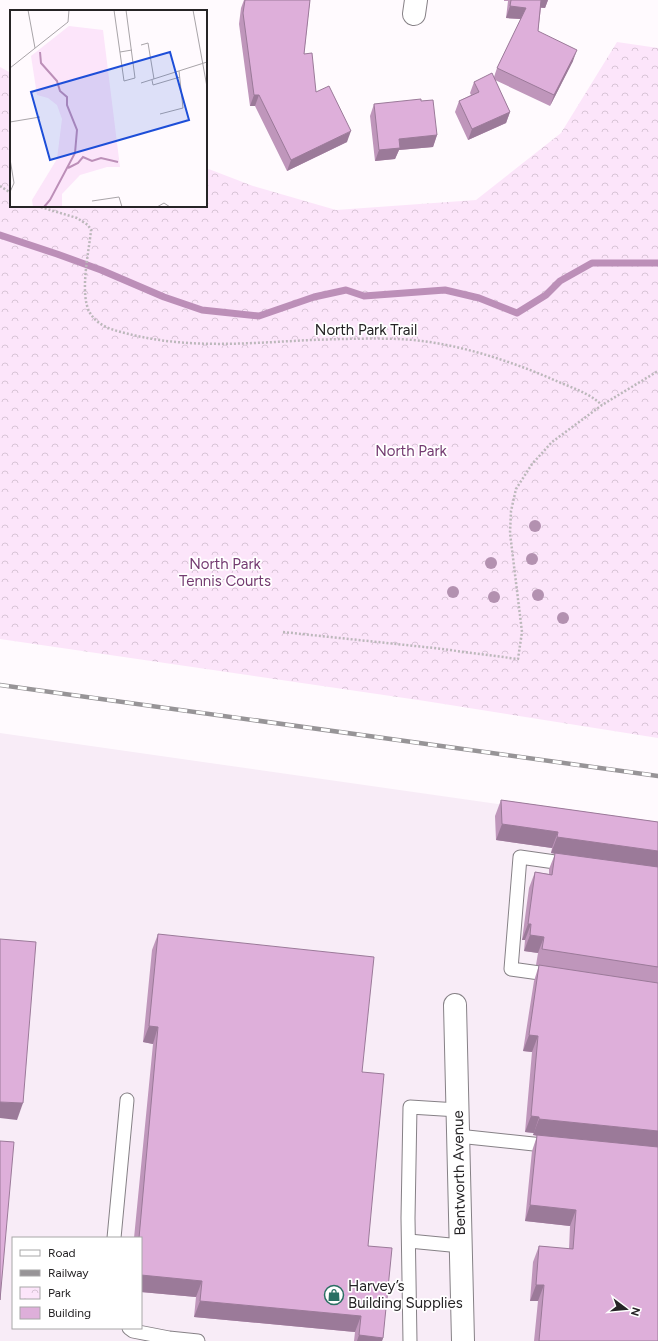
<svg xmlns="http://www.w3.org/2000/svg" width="658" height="1341" font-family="Figtree,sans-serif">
<defs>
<pattern id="park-crowns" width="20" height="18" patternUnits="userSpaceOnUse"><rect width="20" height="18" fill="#fce5fa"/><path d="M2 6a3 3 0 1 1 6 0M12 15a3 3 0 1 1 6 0" fill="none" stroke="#d8c4d6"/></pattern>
</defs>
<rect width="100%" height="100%" fill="#fffafe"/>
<path fill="#f8ecf7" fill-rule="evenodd" d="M0 733 658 827V1341H0ZM13 1238H141V1328H13Z"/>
<path fill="url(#park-crowns)" d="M617 42 658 48V738L425 701 0 639V67L11 73V206H206V168L253 186 336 210 476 200 561 133Z"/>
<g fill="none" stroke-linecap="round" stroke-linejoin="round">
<path stroke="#bc8fb8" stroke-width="7" d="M0 235 57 254 101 270 164 297 202 310 259 316 314 297 346 290 364 296 445 290 479 298 517 313 546 295 560 281 592 263H658"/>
<defs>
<g id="lane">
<path d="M554 975 511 969 520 857 569 864"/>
<path d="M458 1136 552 1146"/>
<path d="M114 1238 127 1100"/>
<path d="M409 1241 461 1246"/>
<path d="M129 1328 133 1331 169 1338 198 1341"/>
<path d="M410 1341 408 1218 410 1107 458 1110"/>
</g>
<g id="street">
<path d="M414 14 416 0"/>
<path d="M455 1005 463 1341"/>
</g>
</defs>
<use href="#lane" stroke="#868186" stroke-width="15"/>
<use href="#street" stroke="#868186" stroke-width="24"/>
<g stroke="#bcb8bb" stroke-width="2.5" stroke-dasharray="2 2" stroke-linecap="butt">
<path d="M0 186 11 193"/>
<path d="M37 206 77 218 88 225 91 230C89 252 79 294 90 313 99 328 117 331 133 335 192 349 251 343 311 340 340 339 369 338 398 339 452 341 512 361 561 383 576 389 590 394 602 405"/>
<path d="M283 632 434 648 518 659 522 632 510 533 511 511 516 489 532 464 552 442 602 405 658 371"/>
</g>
<use href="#lane" stroke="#fff" stroke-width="13"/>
<use href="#street" stroke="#fff" stroke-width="22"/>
<defs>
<path id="rail" d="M0 685 658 776"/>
</defs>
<use href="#rail" stroke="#979497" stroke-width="4.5"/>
<use href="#rail" stroke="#fff" stroke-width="3" stroke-dasharray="9" stroke-linecap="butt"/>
</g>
<g fill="#b391b0">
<circle cx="535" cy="526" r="6"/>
<circle cx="532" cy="559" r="6"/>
<circle cx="491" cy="563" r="6"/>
<circle cx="453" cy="592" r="6"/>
<circle cx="538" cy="595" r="6"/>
<circle cx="494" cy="597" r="6"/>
<circle cx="563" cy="618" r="6"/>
</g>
<g fill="#bf96bb">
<path d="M244 0H310L304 54 316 92 347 142 287 171 255 106H250L239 24 241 8Z"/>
<path d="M504 0H548L545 8H541L538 31 573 61 550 106 495 80 510 112 506 123 468 140 455 112 459 101 471 95 470 93 474 82 494 77 497 68 521 19 506 18 508 1H504Z"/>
<path d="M421 101 437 135 433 147 399 150 395 159 375 161 370 116 374 104Z"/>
<path d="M501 800 658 822V1341H534L538 1301H530L533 1262 539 1246 569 1249 570 1226 525 1221 532 1151 537 1136 533 1135 534 1133 525 1132 532 1052 523 1051 534 981 539 965H536L538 953 524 951 525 940H522L529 888 535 872 549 874V869L555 854 551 853 552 848 496 840 495 816Z"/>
<path d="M158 934 362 1072 368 1246 383 1338 382 1341H354L355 1332 194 1317 196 1297 141 1292V1238H134L153 1044 143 1042 152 950Z"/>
</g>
<g fill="#9b7a99">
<path d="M540 0H548L545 8 538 7Z"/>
<path d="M510 6 526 8 522 19 506 18Z"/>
<path d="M577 50 573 61 550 106 554 95Z"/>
<path d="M254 95H259L255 106H250Z"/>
<path d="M510 112 506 123 468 140 472 129Z"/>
<path d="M351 131 347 142 287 171 291 160Z"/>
<path d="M437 135 433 147 399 150 395 159 375 161 379 150 399 139Z"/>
<path d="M502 824 558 832 552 848 496 840Z"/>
<path d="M557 837 658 851V868L551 853Z"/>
<path d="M528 924H531L525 940H522Z"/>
<path d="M530 935 544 937 538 953 524 951Z"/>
<path d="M149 1026 158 1027 153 1044 143 1042Z"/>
<path d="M529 1035 538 1036 532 1052 523 1051Z"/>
<path d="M0 1102 23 1103 17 1120 0 1118Z"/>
<path d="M531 1116 539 1117 534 1133 525 1132Z"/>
<path d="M539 1119 658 1131V1148L533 1135Z"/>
<path d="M530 1205 576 1210 570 1226 525 1221Z"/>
<path d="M141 1275 202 1281 196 1297 141 1292Z"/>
<path d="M536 1285H544L538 1301H530Z"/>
<path d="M200 1301 361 1316 355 1332 194 1317Z"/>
<path d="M359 1335 383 1338 382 1341H357Z"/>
</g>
<g fill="#deafda" stroke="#9b7a99">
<path d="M245 0H310L304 54 312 53 316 92 329 86 351 131 291 160 259 95H254L243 13Z"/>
<path d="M511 0H541L538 31 577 50 554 95 497 68 526 8 510 6Z"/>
<path d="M492 73 510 112 472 129 459 101 479 92 474 82Z"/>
<path d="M421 99V101L433 100 437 135 399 139 400 148 379 150 374 104Z"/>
<path d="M501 800 658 822V851L557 837 558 832 502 824Z"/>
<path d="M555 853 658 867V967L542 949 544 937 530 935 531 924H528L535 872 552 875Z"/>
<path d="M158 934 374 957 362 1072 384 1074 368 1246 392 1248 383 1338 359 1335 361 1316 200 1301 202 1281 141 1275V1238H139L158 1027 149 1026Z"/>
<path d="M0 939 36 942 23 1103 0 1102Z"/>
<path d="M539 965 658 983V1131L539 1119V1117L531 1116 538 1036 529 1035Z"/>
<path d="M537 1135 658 1147V1341H539L544 1285H536L539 1246 573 1249 576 1210 530 1205Z"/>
<path d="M0 1141 14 1142 0 1300Z"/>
</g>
<defs>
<symbol id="shop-ring" viewBox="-11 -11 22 22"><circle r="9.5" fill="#fff" stroke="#2a6f63" stroke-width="1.5"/><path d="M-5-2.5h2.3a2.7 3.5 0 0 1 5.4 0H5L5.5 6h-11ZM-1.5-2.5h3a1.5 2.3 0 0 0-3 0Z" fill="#2a6f63"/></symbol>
</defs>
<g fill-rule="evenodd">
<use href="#shop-ring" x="323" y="1284" width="22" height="22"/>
</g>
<g text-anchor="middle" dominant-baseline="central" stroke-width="3.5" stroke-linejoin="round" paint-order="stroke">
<g font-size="15" fill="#262426" stroke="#fff">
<text x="366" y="330">North Park Trail</text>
<text transform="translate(459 1173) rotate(-91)">Bentworth Avenue</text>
</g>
<g font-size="15" fill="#743b71" stroke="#fff">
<text x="411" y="451">North Park</text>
<text x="225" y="564">North Park<tspan x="225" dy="17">Tennis Courts</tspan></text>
</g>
<g font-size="15" fill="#262426" stroke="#fff" text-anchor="start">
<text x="348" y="1286">Harvey’s<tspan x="348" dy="17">Building Supplies</tspan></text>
</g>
</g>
<g transform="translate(10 10)">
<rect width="197" height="197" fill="#fffafe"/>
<path d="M59 16 93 20 110 157H97L70 165 52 184V197H23L22 190 47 149 52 109 47 95 38 88 27 85 21 46Z" fill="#fce5fa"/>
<path fill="none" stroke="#bc8fb8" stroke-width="2" d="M30 42 31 53 47 71 50 81 57 87V95L67 120 65 143 40 190 34 197M58 158 68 153 73 147 82 151 91 148 108 152"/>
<path fill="none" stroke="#a8a4a8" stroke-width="1" d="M18 0 25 38M104 0 114 71 125 68 116 0M183 0 197 77M131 35 138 33 144 69M110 42 122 40M0 58 58 12 59 0M142 70 143 75 170 67M131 73 197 52M150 104 173 98 169 61M0 112 30 107M0 149 4 173 0 182M82 191 109 187 112 197M147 197 154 193 160 197"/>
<path fill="#1d4ed8" fill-opacity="0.15" stroke="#1d4ed8" stroke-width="2" d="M160 42 179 110 40 150 21 82Z"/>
<rect width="197" height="197" fill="none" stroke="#262426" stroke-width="2"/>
</g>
<rect x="12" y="1237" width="130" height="92" fill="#ffffff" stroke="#a8a7a8"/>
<rect x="20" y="1250" width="20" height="6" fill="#ffffff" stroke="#a8a7a8"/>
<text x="48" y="1257" font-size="12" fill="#262426">Road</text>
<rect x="20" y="1270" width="20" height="6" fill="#979497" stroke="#a8a7a8"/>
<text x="48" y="1277" font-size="12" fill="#262426">Railway</text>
<rect x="20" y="1287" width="20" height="12" fill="url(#park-crowns)" stroke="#a8a7a8"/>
<text x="48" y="1297" font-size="12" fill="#262426">Park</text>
<rect x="20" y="1307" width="20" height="12" fill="#deafda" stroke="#a8a7a8"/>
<text x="48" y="1317" font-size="12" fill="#262426">Building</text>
<g transform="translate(626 1309) rotate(106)" stroke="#ffffff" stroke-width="3" paint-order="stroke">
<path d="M0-3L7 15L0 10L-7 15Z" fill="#262426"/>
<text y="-6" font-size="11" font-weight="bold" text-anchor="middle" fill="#262426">N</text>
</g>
</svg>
